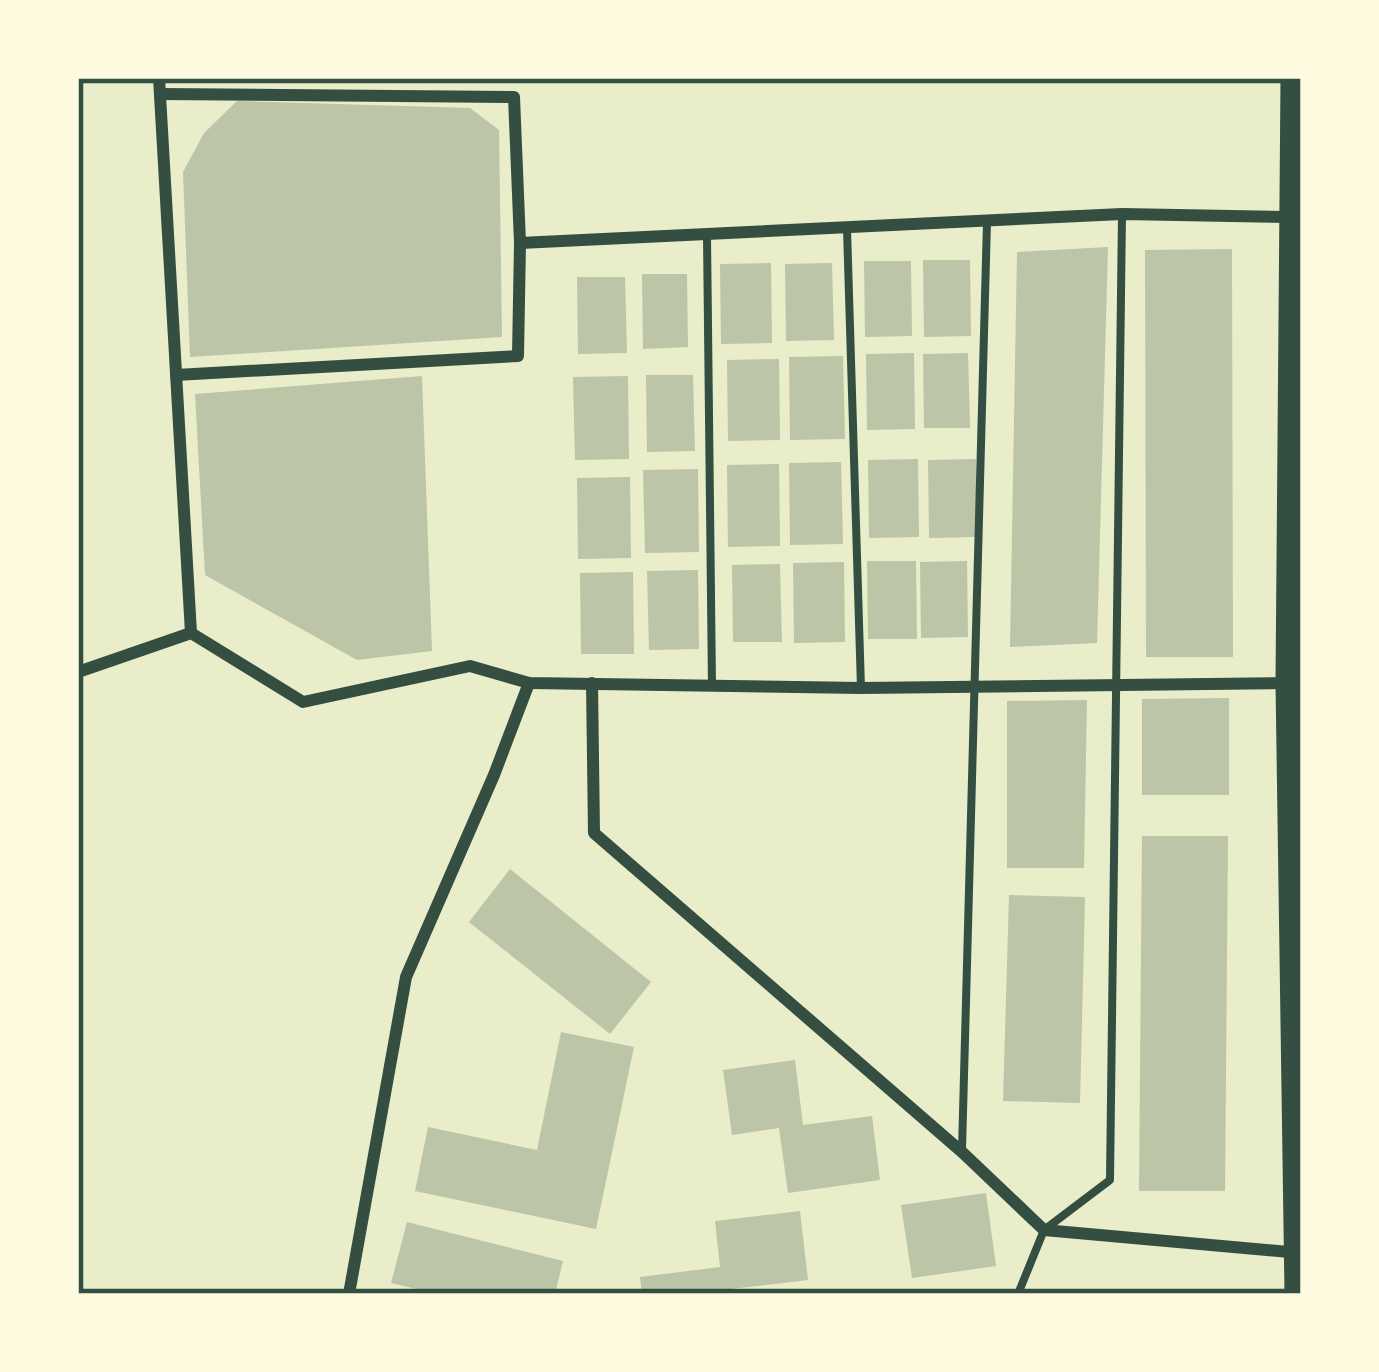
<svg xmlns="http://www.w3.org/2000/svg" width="1379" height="1372" font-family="Figtree,sans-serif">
<rect width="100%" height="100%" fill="#e9edc9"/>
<g fill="#bcc5a7">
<path d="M237 101 470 108 499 130 502 337 190 357 183 172 204 133Z"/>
<path d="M1108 247 1097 643 1010 647 1017 252Z"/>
<path d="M1232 249 1233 657H1146L1145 250Z"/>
<path d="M923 260H970L971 336 924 337Z"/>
<path d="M864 261H911L912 336 865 337Z"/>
<path d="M771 263 772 343 721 344 720 264Z"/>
<path d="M832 263 834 340 786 341 785 264Z"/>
<path d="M642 274H687L688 347 643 349Z"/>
<path d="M577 277H625L627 353 578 354Z"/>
<path d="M914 353 915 429 867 430 866 354Z"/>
<path d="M968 353 970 428H924L923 354Z"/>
<path d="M843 356 845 439 790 440 789 357Z"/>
<path d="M779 359 780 440 728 441 727 360Z"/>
<path d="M646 375H693L695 451 647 452Z"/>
<path d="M422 376 432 651 357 660 205 575 195 394Z"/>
<path d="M628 376 629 459 575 460 573 377Z"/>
<path d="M918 459 919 537 869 538 868 460Z"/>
<path d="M976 459 978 537 929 538 928 460Z"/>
<path d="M841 462 843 544 790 545 789 463Z"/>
<path d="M779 464 780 546 728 547 727 465Z"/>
<path d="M698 469 699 552 645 553 643 470Z"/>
<path d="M630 477 631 558 578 559 577 478Z"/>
<path d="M867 561H916L917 639H868Z"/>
<path d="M967 561 968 637 921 638 920 562Z"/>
<path d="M844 562 845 642 794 643 793 563Z"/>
<path d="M780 564 782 642H733L732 565Z"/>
<path d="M698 570 699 649 649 650 647 571Z"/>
<path d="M633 572 634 654H581L580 573Z"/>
<path d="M1229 698V795H1142V699Z"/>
<path d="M1087 700 1084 868H1007V701Z"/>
<path d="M1142 836H1228L1225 1191H1139Z"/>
<path d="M510 869 651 982 610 1034 469 922Z"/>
<path d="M1009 895 1085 897 1080 1103 1003 1101Z"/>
<path d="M561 1032 634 1047 596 1229 415 1191 428 1127 537 1150Z"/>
<path d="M795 1060 803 1125 872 1116 880 1180 788 1193 779 1128 732 1135 723 1070Z"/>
<path d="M986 1193 996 1266 912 1278 901 1205Z"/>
<path d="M800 1211 808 1280 731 1289V1294H642L640 1277 720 1267 715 1221Z"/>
<path d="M407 1222 563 1261 555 1294H438L391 1283Z"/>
</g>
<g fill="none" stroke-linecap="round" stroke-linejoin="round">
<g stroke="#344e41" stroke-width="8">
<path d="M847 229 861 688"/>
<path d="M707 236 712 686"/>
<path d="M962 1150 987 222"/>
<path d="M1018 1294 1044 1230 1110 1180 1122 214"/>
</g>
<g stroke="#344e41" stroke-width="12">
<path d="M159 78 191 633"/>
<path d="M160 94 514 97 520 243"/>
<path d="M176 375 518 356 520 243 1122 214 1288 217"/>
<path d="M78 672 191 633 303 702 470 666 529 683 861 688 1286 683"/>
<path d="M592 683 594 833 962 1152 1044 1230 1300 1253"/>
<path d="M349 1294 406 977 494 775 529 683"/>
</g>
<path stroke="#344e41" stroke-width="21" d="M1291 78 1286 683 1295 1294"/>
</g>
<rect width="1379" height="1372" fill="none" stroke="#fefae0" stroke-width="162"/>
<rect x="81" y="81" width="1217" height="1210" fill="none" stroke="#344e41" stroke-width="4.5"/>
</svg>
